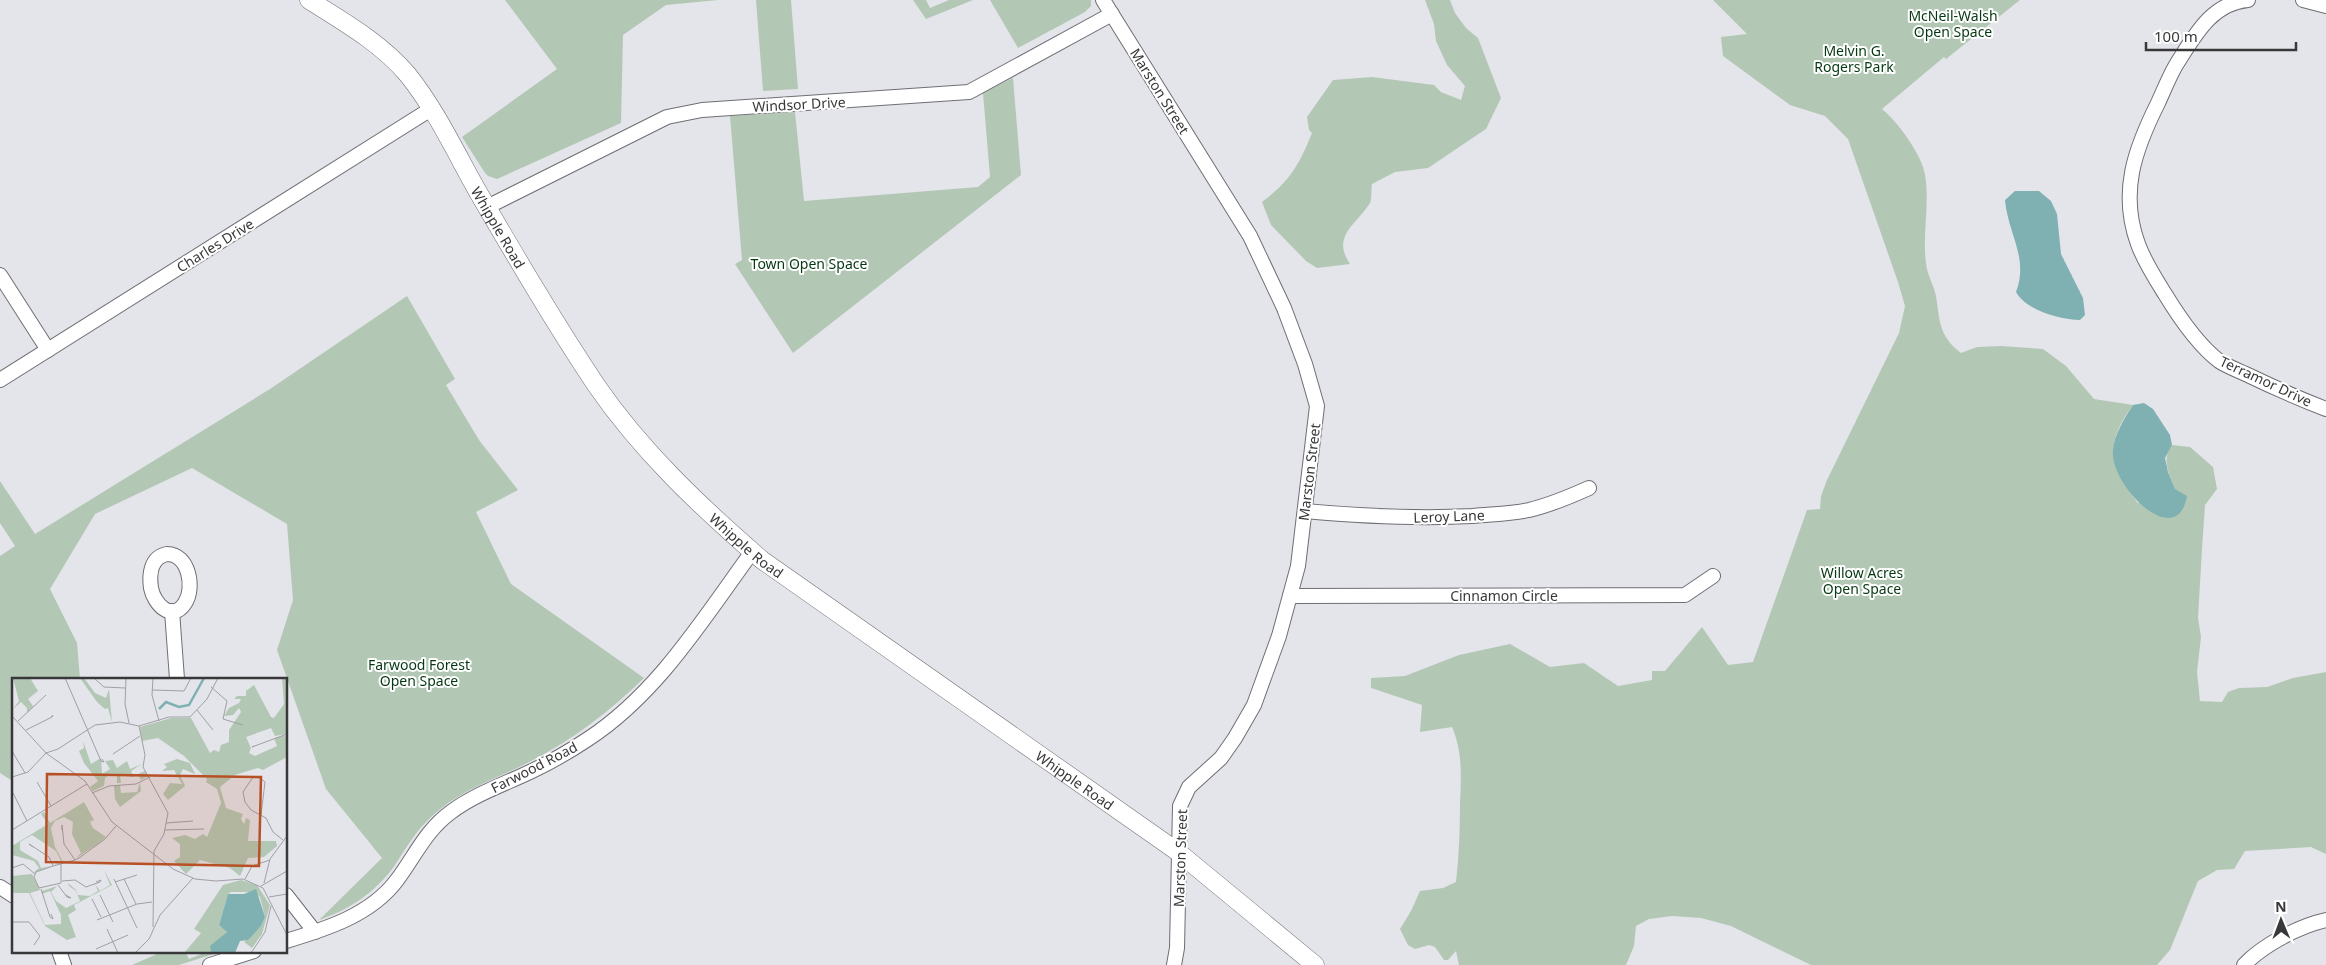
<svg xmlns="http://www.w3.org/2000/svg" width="2326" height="965" font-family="'Noto Sans',sans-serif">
<rect width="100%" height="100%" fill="#e4e4eb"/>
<g fill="#b3c8b4">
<path d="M505 0H718L666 5 623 35 621 123 497 179 488 176 485 173 462 137 557 69Z"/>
<path d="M756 0H791L798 89 763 91Z"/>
<path d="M913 0H926L930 8 949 0H973L926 19Z"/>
<path d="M990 0H1091V6L1085 12 1018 48Z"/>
<path d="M1425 0H1450L1455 13 1466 28 1478 38 1501 98 1486 129 1428 168 1395 172 1372 184C1371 189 1372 199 1370 203 1356 225 1331 236 1350 264L1317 268 1306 261 1271 225 1262 202C1290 181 1299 165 1312 133L1309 130 1307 117 1333 80 1372 77 1434 85 1441 92 1461 100 1465 86 1447 65 1436 41 1434 24Z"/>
<path d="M1713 0H2020L1946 59 1944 57 1882 109C1898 122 1922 155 1925 175 1930 204 1922 235 1926 263 1927 275 1934 285 1936 296 1940 322 1939 336 1961 353L1977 347 2001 346 2043 349 2066 366 2094 399 2133 405C2104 444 2109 466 2138 503L2175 489C2169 474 2161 459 2172 445L2190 447 2213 467 2217 489 2205 505 2202 549 2198 618 2201 637 2197 672 2200 701 2222 702 2228 692 2239 688 2267 687 2293 678 2326 672V854L2311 847 2245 851 2234 869 2217 870 2198 881 2170 950 2157 965H1811L1731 926 1701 918 1672 916 1649 919 1636 926 1634 946 1626 965H1459L1456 951 1448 960H1444L1435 947 1429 945 1415 949 1408 945 1400 929 1411 911 1420 891 1443 888 1456 882C1459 856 1460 830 1460 804 1461 778 1463 752 1452 727L1420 732 1422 705 1371 688V678L1405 676 1459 655 1510 644 1550 667 1584 663 1618 686 1652 680V671H1665L1702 627 1728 665 1753 662 1807 510 1820 509 1821 496 1827 480 1899 333 1905 306 1898 282 1848 139 1825 116 1790 105 1723 56 1721 37 1747 34Z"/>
<path d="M1013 78 1021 175 793 353 735 264 742 260 730 116 795 112 804 201 978 187 990 177 983 93Z"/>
<path d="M407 296 455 379 446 385 479 440 518 490 476 512 511 584 644 678C610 711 573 740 531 761 497 779 459 790 431 817 416 831 406 848 395 865 376 892 349 910 319 920L382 858 326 789 277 650 293 600 287 524 192 468 95 514 50 589 77 643 80 679H14V782L0 773V556L15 546 0 523V481L35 534 270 389Z"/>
<path d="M164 951H185L189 959 209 951H223L179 965H132Z"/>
</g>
<g fill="#7fb1b3">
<path d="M2015 191H2039L2051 201 2057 214 2061 254 2083 298 2085 315 2080 320C2060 319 2027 311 2016 292 2029 258 2008 234 2005 200Z"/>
<path d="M2144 403 2153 409 2170 435 2172 445 2165 458 2168 472 2175 489 2187 496C2177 553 2109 485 2113 450 2114 435 2125 417 2133 405Z"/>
</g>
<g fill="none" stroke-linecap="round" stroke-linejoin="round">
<defs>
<g id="minor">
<path d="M1103 0 1250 236 1284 308 1305 364 1317 406 1298 566 1279 636 1254 705 1235 738 1221 758 1189 787 1180 806 1177 948 1174 965"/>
<path d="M2248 0C2211 3 2194 37 2176 65 2169 77 2164 90 2158 103 2135 149 2119 192 2138 244 2144 261 2155 278 2165 294 2179 317 2197 344 2219 361 2228 367 2240 371 2250 376 2275 388 2300 399 2326 409"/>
<path d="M2303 0 2326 6"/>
<path d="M487 207 667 117 702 110 969 92 1112 14"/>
<path d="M0 275 48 350"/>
<path d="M0 380 431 109"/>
<path d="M1305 511C1360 516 1416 519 1472 516 1491 514 1510 514 1529 510 1550 505 1569 497 1589 488"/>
<path d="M167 554C189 554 195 588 185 603 172 623 154 604 151 588 149 574 151 557 167 554Z"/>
<path d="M1290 596 1685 595 1713 576"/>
<path d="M172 611 177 679"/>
<path d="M0 887 14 896"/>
<path d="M286 895 315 932"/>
<path d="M286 941C326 929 371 915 397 880 415 856 426 830 451 812 475 794 505 784 532 771 551 762 570 751 588 739 658 693 703 619 752 552"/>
<path d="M59 951 64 965"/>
<path d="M210 965 254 951"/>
<path d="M2244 965C2263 945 2299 926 2326 920"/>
</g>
<g id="major">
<path id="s1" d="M309 0C344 22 381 43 408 75 436 110 456 153 478 192 516 257 554 322 596 385 642 452 701 507 762 560L1178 852 1315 965"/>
</g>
</defs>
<use href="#minor" stroke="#6f6e75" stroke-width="16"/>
<use href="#major" stroke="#6f6e75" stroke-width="19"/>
<use href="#minor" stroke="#fff" stroke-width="14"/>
<use href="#major" stroke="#fff" stroke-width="18"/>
</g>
<g text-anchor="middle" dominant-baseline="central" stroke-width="4" stroke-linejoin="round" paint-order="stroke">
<g font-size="14" fill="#053812" stroke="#fff">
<text x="1953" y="15">McNeil-Walsh<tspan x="1953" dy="16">Open Space</tspan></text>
<text x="1854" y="50">Melvin G.<tspan x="1854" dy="16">Rogers Park</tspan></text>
<text x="809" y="263">Town Open Space</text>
<text x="1862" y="572">Willow Acres<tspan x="1862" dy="16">Open Space</tspan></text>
<text x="419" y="664">Farwood Forest<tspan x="419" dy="16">Open Space</tspan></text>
</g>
<g font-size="14" fill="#38383b" stroke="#fff">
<text transform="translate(1160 91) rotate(58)">Marston Street</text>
<text transform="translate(799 104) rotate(-3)">Windsor Drive</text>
<text stroke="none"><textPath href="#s1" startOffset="302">Whipple Road</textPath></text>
<text transform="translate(215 245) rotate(-32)">Charles Drive</text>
<text transform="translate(2266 381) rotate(25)">Terramor Drive</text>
<text transform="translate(1309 472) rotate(-83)">Marston Street</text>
<text transform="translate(1449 516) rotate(-2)">Leroy Lane</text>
<text stroke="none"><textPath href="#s1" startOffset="708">Whipple Road</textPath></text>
<text x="1504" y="595">Cinnamon Circle</text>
<text transform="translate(534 767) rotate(-27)">Farwood Road</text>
<text stroke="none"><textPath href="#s1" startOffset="1112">Whipple Road</textPath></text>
<text transform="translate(1180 858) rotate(-88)">Marston Street</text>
</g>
</g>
<g transform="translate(12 678)">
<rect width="275" height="275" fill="#e4e4eb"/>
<path d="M1 0H18L26 13 16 21 21 28 15 35V30L9 24 0 32 7 23ZM68 0H72L83 15 94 20 97 11 100 44 96 30 93 31 85 24ZM270 0H275V56L263 58 259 50 234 59 239 70 237 75 243 78 265 68 262 60 275 57V79L251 92 246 90 223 97 208 109 214 130 231 136 229 141 232 146 234 140 238 142 236 163H264L265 168 252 179 236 180 228 198 218 190 188 182 174 196 162 183 168 179V166L160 160 173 157 183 161 191 156 195 159 209 125 205 111 194 104 195 101 172 78 146 60 130 63 128 49 159 40H179L198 75 202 72 207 74 209 67 217 64V52L229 34 227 30 221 37 212 38 217 30 227 25 229 21H222L225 18H234V13L242 7 259 39 262 40 272 26ZM71 63 79 86 89 80 90 96 98 91 93 83 101 82 105 90 115 83 118 91 130 86 119 93 121 98 133 93 136 98 129 102 126 97 120 99 108 97 109 105H105V97H97L93 100 92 108 81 113 78 109 86 103 72 85 67 73 72 70ZM165 81 178 85 183 96 171 91 168 97 173 108 156 122 151 116 158 105 170 106 162 92 150 93 155 89 152 86ZM128 104 129 113 108 129 103 121 102 108 108 107 109 115 125 114ZM72 124 82 142 78 144 81 150 94 159 87 165 63 181 69 175 60 156 61 144 52 139 43 143 39 150 43 169 51 184 60 182 42 187 49 183 44 173 20 157 8 164V172L26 183 29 190 39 188 21 195 27 190 22 183 0 177V168L36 146 29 136 32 134 38 145ZM92 192 100 207 62 227 64 232 56 237 64 259 55 262 33 248 17 215H0V198L20 196 28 212 18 215 33 247 49 246V237L38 213 30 216V213L45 208 39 214 44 223 54 230 68 223 64 213 57 208 56 205 64 212 66 217 78 218 86 213 83 206 88 213 98 207ZM229 202 245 207 258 227 250 256 240 270 232 264 249 248 253 239 248 219 243 214H219L216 216 207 247 215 253 206 265 212 275H172L189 255 182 251 211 207Z" fill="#b3c8b4"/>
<path d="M244 211 253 239 249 248 236 262 228 263 223 275 199 274 198 268 215 254 207 247 216 216H232Z" fill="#7fb1b3"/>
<path fill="none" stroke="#7fb1b3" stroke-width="2.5" d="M147 31 154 24 167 29 177 27 192 0"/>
<path fill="none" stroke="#9f9fa5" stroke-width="1" d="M53 0 89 83 92 84 90 81M82 0 92 9 113 10M114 0 113 26 117 45M141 0 140 17 147 43M199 9 215 23 211 41 231 47M140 12 172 13 179 0M185 32 201 52M0 38 34 75 73 103 100 144 161 191 183 201 204 203 231 201 251 210 275 257M6 43 34 17M127 48 133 77 131 89 156 135 152 156 142 173 141 249M14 52 40 39 41 37 39 39M242 68 240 69 275 56M0 73 13 95M101 76 128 58M0 99 16 94 34 75 46 71 83 47 108 44 127 48 157 39H178L195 21 206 0M25 104 39 128M0 113 15 143M80 115 97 108 124 106 138 99M249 137 253 104 248 100 241 99 231 114 233 124 239 132 254 140 261 154 271 162M154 145 181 143M0 152 75 106M50 152V147L52 166 63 182M153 152 192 151M21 169 17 166 37 179 41 188M49 186V205L27 210 22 199 24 194 41 188 63 182 67 180 93 161 104 148M0 190 11 186 23 196M102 201 125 250M112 201 124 226M233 201 240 188 258 182M50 203 63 202 74 209 88 204 89 202 84 204M103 204 125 197M252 205 258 181 275 158M46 207 55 219 59 220 54 217M249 208 275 193M29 211 38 239 41 241 39 236M88 217 101 244M257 219 275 216M80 221 89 239M85 242 125 226 140 224M0 244H17L28 258 22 267M95 251 106 275M84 271 116 257M123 275 137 261 148 237 181 200M239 275 253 254 259 228"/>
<path fill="#b75125" fill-opacity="0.15" stroke="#b75125" stroke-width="2.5" d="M35 96 249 99 247 188 34 184Z"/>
<rect width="275" height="275" fill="none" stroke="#38383b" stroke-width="2.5"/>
</g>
<g transform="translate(2281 920) rotate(359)" stroke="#ffffff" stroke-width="4" paint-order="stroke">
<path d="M0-4L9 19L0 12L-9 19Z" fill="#38383b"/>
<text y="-8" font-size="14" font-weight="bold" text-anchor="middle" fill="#38383b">N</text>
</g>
<path d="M2146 42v8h150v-8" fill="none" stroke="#38383b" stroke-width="2.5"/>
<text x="2154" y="42" font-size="15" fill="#38383b" stroke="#ffffff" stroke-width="4" paint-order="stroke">100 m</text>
</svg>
